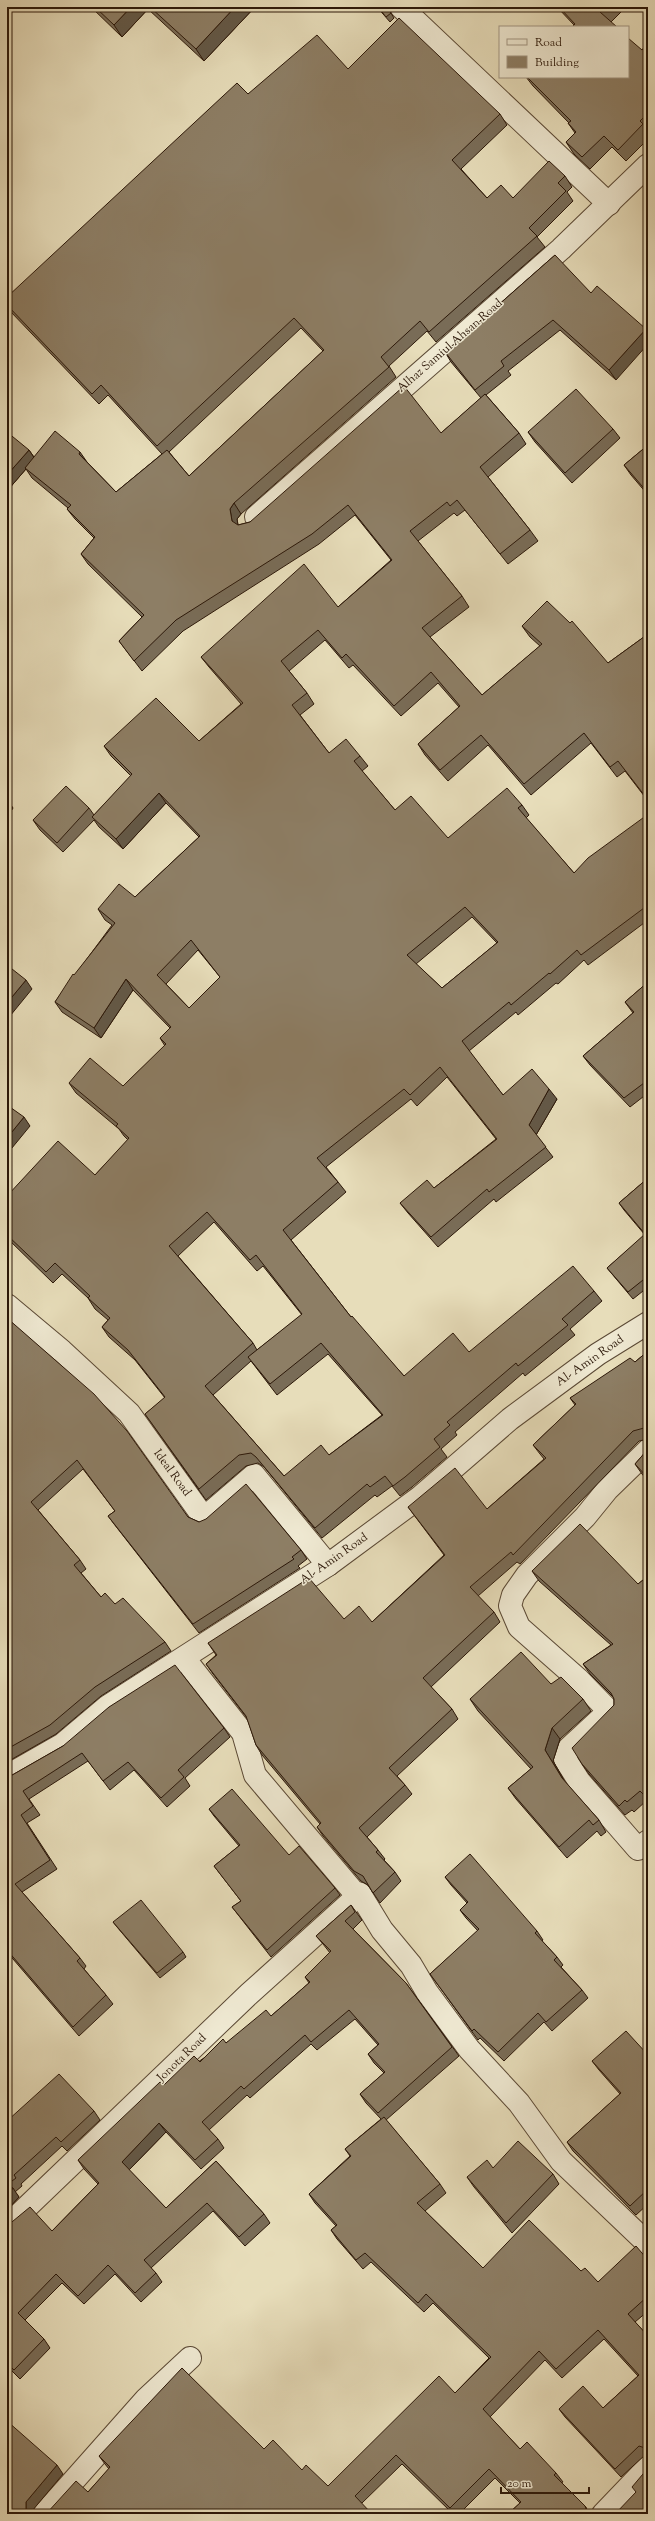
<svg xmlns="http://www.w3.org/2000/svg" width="655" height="2521" font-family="'Sorts Mill Goudy',serif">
<rect width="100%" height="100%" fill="#e7ddba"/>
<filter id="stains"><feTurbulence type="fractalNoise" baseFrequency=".005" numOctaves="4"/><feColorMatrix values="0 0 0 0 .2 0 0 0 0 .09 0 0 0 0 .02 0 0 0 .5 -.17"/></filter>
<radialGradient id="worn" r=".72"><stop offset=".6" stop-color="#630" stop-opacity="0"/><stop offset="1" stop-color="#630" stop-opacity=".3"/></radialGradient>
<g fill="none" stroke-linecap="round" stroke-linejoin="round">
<defs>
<g id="street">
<path d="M401 7 609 204"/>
<path d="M256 517 561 249 648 165"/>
<path d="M7 1305 62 1351 129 1413 204 1518 254 1475 328 1565"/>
<path d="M648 1450 607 1490 585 1517 527 1575 513 1595 510 1606 519 1627 578 1679 609 1711 569 1748 565 1759 579 1781 638 1849 648 1841"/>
<path d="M184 1658 243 1733 255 1775 353 1891 360 1894 382 1930 411 1965 427 1992 469 2049 519 2103 561 2161 648 2244"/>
<path d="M7 1776 63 1744 108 1706 328 1565 420 1497 510 1419 598 1354 648 1323"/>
<path d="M7 2226 249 1994 360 1894"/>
<path d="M44 2514 146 2399 190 2358"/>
<path d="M603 2514 648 2467"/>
</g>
</defs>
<use href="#street" stroke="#5b4935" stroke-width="24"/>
<use href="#street" stroke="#efe9d2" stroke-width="22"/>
</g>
<g fill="#796c57" stroke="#2c1809" fill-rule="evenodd">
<path d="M91 7H255L204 61 148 9 122 37Z"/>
<path d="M297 7H308L307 8H298Z"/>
<path d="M377 7H390L389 10 394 18 390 22Z"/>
<path d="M557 7H626L611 22 574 25Z"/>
<path d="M648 43V139L626 161 612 147 590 169 574 154 566 142 575 133 568 123H569L533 86 526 77H628L642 50Z"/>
<path d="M348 69 500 114 507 125 461 169 487 198H513L565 176 572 187 567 192 573 201 537 237 545 247 436 342 427 331 389 366 396 377 241 514 237 519 238 525 250 522 441 433 481 398 451 362 445 352 555 255 616 380 560 330 508 371 511 375 486 395 519 433 526 444 488 477 530 530 538 541 508 564 465 510 457 516 454 513 418 541 462 596 469 607 430 637 482 695 540 646 530 637 522 626 608 663 648 634V801L625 771 617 777 591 743 531 795 488 745 448 781 425 755 418 744 459 707 438 683 401 716 353 665 349 668 325 640 289 671 307 693 314 704 300 715 329 753 360 756 368 766 362 771 395 810 448 838 522 805 529 815 526 818 574 873 648 817V920L588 965 584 960 558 984 556 983 518 1015 516 1012 469 1051 503 1095 557 1099 536 1135 553 1157 496 1202 494 1199 438 1247 408 1213 400 1203 434 1188 496 1139 447 1077 417 1106 411 1099 326 1167 346 1192 291 1240 351 1317 404 1376 469 1352 594 1291 602 1301 570 1329 575 1335 525 1376 523 1373 455 1432 457 1435 441 1449 447 1457 412 1487 400 1496 392 1486 377 1497 375 1495 322 1538 264 1467 258 1463 246 1466 206 1500 145 1414 165 1398 135 1360 109 1337 102 1327 108 1320 95 1309 88 1298 62 1274 53 1283 7 1238V1196L95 1175 128 1140 124 1136 119 1129 76 1093 69 1083 123 1086 165 1046 160 1038 170 1028 133 990 101 1038 62 1012 55 1002 112 925 105 920 98 909 135 897 199 837 166 803 123 849 99 827 94 820 63 852 40 830 33 820 89 808 94 815 131 776 111 756 104 746 199 741 241 704 209 667 201 657 338 607 391 560 355 515 319 544 183 631 142 671 119 641 142 617 88 564 81 554 94 538 75 519 67 509 68 508 32 478 26 469 7 491 29 450 34 457 87 462 116 492 162 454 108 395 99 404 10 311 7 306V297L248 94ZM301 328 323 351 189 476 169 452ZM472 917 497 943 442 988 416 964ZM198 950 220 977 189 1008 166 984ZM214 1222 257 1271 263 1266 302 1315 257 1350 253 1343 178 1256ZM328 1354 382 1415 329 1455 284 1476 213 1395 251 1361 277 1395Z"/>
<path d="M613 429 620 438 572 483 535 442 528 432Z"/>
<path d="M648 445V495L631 475 624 465Z"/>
<path d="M648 982V1093L630 1107 590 1065 583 1056 633 1013 625 1002Z"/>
<path d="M648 1178V1287L633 1299 612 1274 607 1268 645 1235 624 1210 619 1203Z"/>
<path d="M7 1318 188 1517 199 1522 301 1550 307 1559 298 1566 300 1568 199 1633 114 1524 108 1516 115 1511 83 1469 38 1510 80 1560 86 1569 81 1573 101 1597 115 1604 165 1642 171 1651 101 1696 56 1734 7 1762Z"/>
<path d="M648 1351V1439L639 1441 520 1564 517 1562 478 1596 494 1612 500 1622 431 1687 452 1709 458 1719 397 1776 405 1785 412 1794 367 1837 378 1850 385 1859 384 1860 395 1872 401 1881 380 1903 368 1885 361 1881 323 1836 317 1827 320 1824 262 1755 256 1745 247 1718 213 1674 206 1664 216 1655 208 1643 344 1619 372 1622 444 1555 408 1507 487 1509 544 1459 540 1454 533 1445 575 1405 570 1398 635 1362Z"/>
<path d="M648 1449V1481L642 1474 635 1464Z"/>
<path d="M532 1571 638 1584 648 1576V1801L647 1800 634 1812 632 1810 625 1815 589 1774 582 1764 614 1705V1698L590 1674 583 1664 611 1645 539 1581Z"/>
<path d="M551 1684 583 1699 591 1711 560 1739 553 1761 565 1782 599 1820 606 1832 601 1836 597 1831 567 1858 516 1799 508 1788 531 1769 478 1711 470 1699Z"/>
<path d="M224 1728 230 1737 185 1778 190 1786 167 1807 134 1770 110 1790 88 1761 29 1799 40 1815 27 1823 57 1869 22 1892 80 1958 86 1966 84 1969 106 1995 113 2004 79 2036 7 1952V1778L63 1746Z"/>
<path d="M209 1809 289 1855 335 1888 340 1895 271 1957 232 1907 241 1901 214 1866 239 1846 214 1816Z"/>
<path d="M445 1877 537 1931 543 1940 542 1941 557 1957 563 1965 561 1967 582 1990 588 1998 552 2031 544 2022 504 2061 480 2038 478 2040 430 1974 478 1931 466 1918 460 1910 467 1903 451 1885Z"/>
<path d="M351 1905 362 1920 353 1929 406 1983 459 2056 386 2120 440 2184 446 2193 425 2211 483 2268 581 2271 598 2282 648 2260V2311L635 2322 648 2336V2456L645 2455 621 2477 565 2417 559 2409 603 2408 638 2376 604 2339 562 2378 545 2360 490 2417 520 2449 556 2473 563 2482 561 2483 585 2506 590 2514H508L520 2503 495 2478 459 2514H453L402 2464 362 2503 88 2492 109 2469 105 2464 99 2456 264 2449 302 2470 328 2486 455 2393 489 2358 433 2303 424 2312 371 2262 363 2269 337 2239 331 2230 336 2226 315 2203 309 2194 350 2156 345 2149 381 2119 366 2103 360 2094 384 2073 374 2063 368 2054 378 2045 355 2019 317 2050 311 2044 250 2098 247 2095 209 2130 218 2139 224 2148 201 2169 166 2132 129 2170 166 2208 216 2161 264 2214 270 2223 245 2246 213 2211 151 2268 156 2273 162 2282 141 2302 115 2274 84 2304 62 2283 25 2320 44 2339 50 2348 20 2379 7 2366V2226L52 2231 98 2184 84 2169 78 2160 164 2085 226 2043 271 2016 309 1983 305 1977 330 1953 323 1944 316 1936Z"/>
<path d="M113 1922 183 1952 186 1957 160 1978 117 1927Z"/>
<path d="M648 2055V2204L636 2215 573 2151 567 2142 620 2094 599 2070 592 2061Z"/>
<path d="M94 2111 100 2120 67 2151 62 2146 21 2184 22 2186 15 2192 19 2197 7 2210V2121Z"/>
<path d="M493 2168 553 2174 559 2184 512 2233 474 2187 467 2177Z"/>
</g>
<g fill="#635847" stroke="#2c1809">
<path d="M131 7H146L148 9 122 37 114 25Z"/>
<path d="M235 7H255L204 61 196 49Z"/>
<path d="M646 329 648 332V344L616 380 609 370Z"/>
<path d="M29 450 35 459 25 468 26 469 7 491V475Z"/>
<path d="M80 452 87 462 79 454Z"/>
<path d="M234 503 241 514 237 519 239 531 232 521 230 509Z"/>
<path d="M159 793 166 803 123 849 116 839Z"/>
<path d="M7 799 13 808 7 818Z"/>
<path d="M126 979 133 990 101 1038 94 1028Z"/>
<path d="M26 980 32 989 10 1016 7 1012V1003Z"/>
<path d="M549 1089 557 1099 536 1135 529 1125Z"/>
<path d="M24 1117 30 1126 7 1154V1138Z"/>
<path d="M552 1728 560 1739 553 1761 569 1789 562 1778 545 1750Z"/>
<path d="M159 2123 166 2132 128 2171 122 2162Z"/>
<path d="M13 2188 19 2197 7 2210V2195Z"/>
<path d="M57 2465 63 2474 32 2511V2514H29L26 2509V2502Z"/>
<path d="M585 2506 590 2514H588Z"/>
</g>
<g fill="#8d7e65" stroke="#2c1809" fill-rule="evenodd">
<path d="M95 7H131L114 25Z"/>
<path d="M150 7H235L196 49Z"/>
<path d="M378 7H387L391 13 386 17Z"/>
<path d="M559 7H606L600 12 617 27H572L575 24Z"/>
<path d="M399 18 500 114 452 160 487 198 501 185 513 198 549 161 565 176 558 183 566 191 529 228 537 236 429 332 420 321 381 357 389 367 234 503 230 509 232 521 238 525 250 522 404 386 441 433 485 394 519 433 480 467 530 530 500 554 457 500 450 506 447 502 410 531 462 596 422 628 482 695 542 644 522 626 547 601 570 623 572 621 608 663 648 634V800L618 761 610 767 584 733 524 784 481 735 440 770 418 744 460 706 431 672 394 706 346 654 342 658 318 630 281 661 307 693 292 705 329 753 346 739 360 756 354 761 395 810 411 796 448 838 507 788 522 805 518 808 574 873 588 858 647 815 648 817V905L581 955 577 950 550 974 549 973 511 1005 509 1002 462 1041 503 1095 532 1069 549 1089 529 1125 546 1147 489 1192 487 1189 431 1237 400 1203 427 1180 434 1188 497 1139 440 1067 410 1095 404 1089 317 1158 338 1182 283 1230 351 1317 352 1316 404 1376 453 1333 469 1352 573 1266 594 1291 562 1319 568 1325 518 1366 516 1363 447 1422 450 1425 434 1439 440 1447 405 1477 393 1486 385 1476 370 1487 367 1484 315 1528 256 1457 251 1453 239 1455 199 1489 145 1414 165 1397 128 1350 102 1327 110 1318 88 1298 90 1296 55 1263 46 1272 7 1235V1196L58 1141 95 1175 129 1138 116 1126 118 1124 69 1083 90 1058 123 1086 166 1044 160 1038 171 1027 126 979 94 1028 55 1002 73 974 74 975 115 923 98 909 119 884 135 897 200 836 159 793 116 839 92 817 132 774 104 746 156 698 199 741 243 703 201 657 304 564 338 607 392 560 348 505 312 534 176 620 134 661 119 641 144 615 81 554 95 537 67 509 71 505 25 468 55 431 80 452 79 454 116 492 167 450 189 476 324 350 294 318 157 446 101 385 92 394 7 305V297L237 83 248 94 317 35 348 69ZM465 907 498 942 442 988 407 955ZM191 940 220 977 189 1008 157 975ZM207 1212 250 1260 256 1255 302 1314 248 1357 270 1384 321 1343 383 1415 329 1455 321 1445 284 1476 205 1386 253 1343 169 1246Z"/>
<path d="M628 38 642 50 648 43V113L640 121 643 124 618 150 604 136 582 157 566 142 576 132 568 123 571 121 527 77H628Z"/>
<path d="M555 255 591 293 597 286 646 329 609 370 553 320 501 361 504 366 475 390 445 352Z"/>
<path d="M576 389 613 429 565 473 528 432Z"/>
<path d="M7 432 29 450 7 475Z"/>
<path d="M648 445V493L624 465Z"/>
<path d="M66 786 89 808 57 843 33 820Z"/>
<path d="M7 965 26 980 7 1003Z"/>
<path d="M648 982V1080L624 1098 583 1056 634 1012 625 1002Z"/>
<path d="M7 1105 24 1117 7 1138Z"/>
<path d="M648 1178V1276L628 1292 607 1268 645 1234 619 1203Z"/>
<path d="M7 1318 94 1394 127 1431 188 1517 199 1522 206 1519 246 1484 301 1550 292 1557 294 1559 193 1624 108 1516 115 1511 77 1460 31 1502 80 1560 74 1565 101 1597 105 1593 115 1604 123 1598 165 1642 95 1687 50 1725 7 1749Z"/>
<path d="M648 1351V1431L644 1428 633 1431 513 1555 511 1552 470 1587 494 1612 423 1678 452 1709 389 1768 405 1785 359 1828 378 1850 376 1852 395 1872 373 1893 363 1876 354 1871 317 1827 321 1823 256 1745 246 1716 206 1664 217 1655 208 1643 309 1578 344 1619 359 1606 372 1622 445 1555 408 1507 455 1468 487 1509 546 1458 533 1445 576 1404 570 1398 630 1358 635 1362Z"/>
<path d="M648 1449V1478L635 1464Z"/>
<path d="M580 1524 638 1584 648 1576V1799L640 1791 627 1802 625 1800 619 1806 582 1764 572 1748 614 1705V1699L611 1693 583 1664 613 1644 532 1571Z"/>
<path d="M521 1652 551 1684 561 1677 583 1699 552 1728 545 1750 562 1778 599 1820 593 1825 589 1820 559 1847 508 1788 533 1767 470 1699Z"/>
<path d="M175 1665 224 1728 178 1770 184 1777 161 1798 128 1762 103 1781 82 1753 23 1791 33 1806 21 1815 50 1860 15 1884 80 1958 77 1961 106 1995 73 2027 7 1950V1778L63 1746 109 1707Z"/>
<path d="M232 1789 289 1855 299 1846 335 1888 267 1950 232 1907 241 1901 214 1866 240 1845 209 1809Z"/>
<path d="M470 1854 537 1931 535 1933 557 1957 554 1960 582 1990 546 2022 538 2013 498 2052 474 2029 472 2031 430 1974 479 1929 460 1910 468 1902 445 1877Z"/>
<path d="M141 1900 183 1952 157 1973 113 1922Z"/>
<path d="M351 1905 355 1912 345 1921 406 1983 452 2047 378 2113 360 2094 385 2072 368 2054 379 2044 349 2010 311 2042 305 2035 244 2089 241 2086 202 2122 218 2139 195 2160 159 2123 122 2162 166 2208 216 2161 264 2214 239 2237 207 2203 144 2260 156 2273 135 2293 108 2265 78 2296 56 2274 18 2313 44 2339 14 2370 7 2363V2226L30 2207 52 2231 99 2183 78 2160 160 2082 164 2085 194 2056 200 2062 223 2039 226 2043 266 2010 271 2016 310 1982 305 1977 331 1951 316 1936Z"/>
<path d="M626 2031 648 2055V2189L630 2206 567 2142 621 2093 592 2061Z"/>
<path d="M59 2074 94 2111 61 2142 56 2137 14 2175 16 2178 8 2184 13 2188 7 2195V2121Z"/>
<path d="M384 2117 440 2184 417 2203 483 2268 529 2220 581 2271 585 2268 598 2282 636 2246 648 2260V2296L628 2314 648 2336V2449L639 2446 615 2469 559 2409 583 2386 603 2408 639 2375 598 2330 556 2369 539 2351 483 2409 520 2449 527 2442 556 2473 554 2475 585 2506 588 2514H508L521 2502 489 2469 450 2508 396 2455 355 2496 372 2514H46L76 2481 88 2492 110 2467 99 2456 182 2368 264 2449 273 2440 302 2470 306 2465 328 2486 439 2376 455 2393 491 2357 426 2294 418 2303 365 2253 356 2260 331 2230 337 2225 309 2194 351 2156 345 2149Z"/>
<path d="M518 2141 553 2174 506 2223 467 2177 487 2160 493 2168Z"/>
<path d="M7 2421 57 2465 26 2502V2509L31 2514H7Z"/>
<path d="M648 2468V2514H615L636 2492 632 2487Z"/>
</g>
<g text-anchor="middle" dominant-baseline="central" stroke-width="3" stroke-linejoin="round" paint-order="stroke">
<g font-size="12" fill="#2c1809" stroke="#efe9d2">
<text transform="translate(450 346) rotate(-41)">Alhaz Samiul Ahsan Road</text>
<text transform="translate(590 1361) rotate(-35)">Al- Amin Road</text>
<text transform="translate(172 1473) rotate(54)">Ideal Road</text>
<text transform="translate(334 1559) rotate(-35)">Al- Amin Road</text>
<text transform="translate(182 2058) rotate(-44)">Jonota Road</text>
</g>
</g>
<rect width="655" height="2521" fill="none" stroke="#e7ddba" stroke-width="24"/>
<rect x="8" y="8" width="639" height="2505" fill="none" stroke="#2c1809" stroke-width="2"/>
<rect x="12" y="12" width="631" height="2497" fill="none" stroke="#2c1809"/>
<rect x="499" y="26" width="130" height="52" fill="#efe9d2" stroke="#a19582"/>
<rect x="507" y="39" width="20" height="6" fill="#efe9d2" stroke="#a19582"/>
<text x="535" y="46" font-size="12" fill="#2c1809">Road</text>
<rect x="507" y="56" width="20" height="12" fill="#8d7e65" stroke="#a19582"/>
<text x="535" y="66" font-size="12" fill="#2c1809">Building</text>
<path d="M501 2487v6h88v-6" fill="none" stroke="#2c1809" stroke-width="2"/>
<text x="507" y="2487" font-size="12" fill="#2c1809" stroke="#efe9d2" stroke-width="3" paint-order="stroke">20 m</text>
<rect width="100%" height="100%" filter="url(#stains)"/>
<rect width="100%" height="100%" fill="url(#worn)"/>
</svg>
